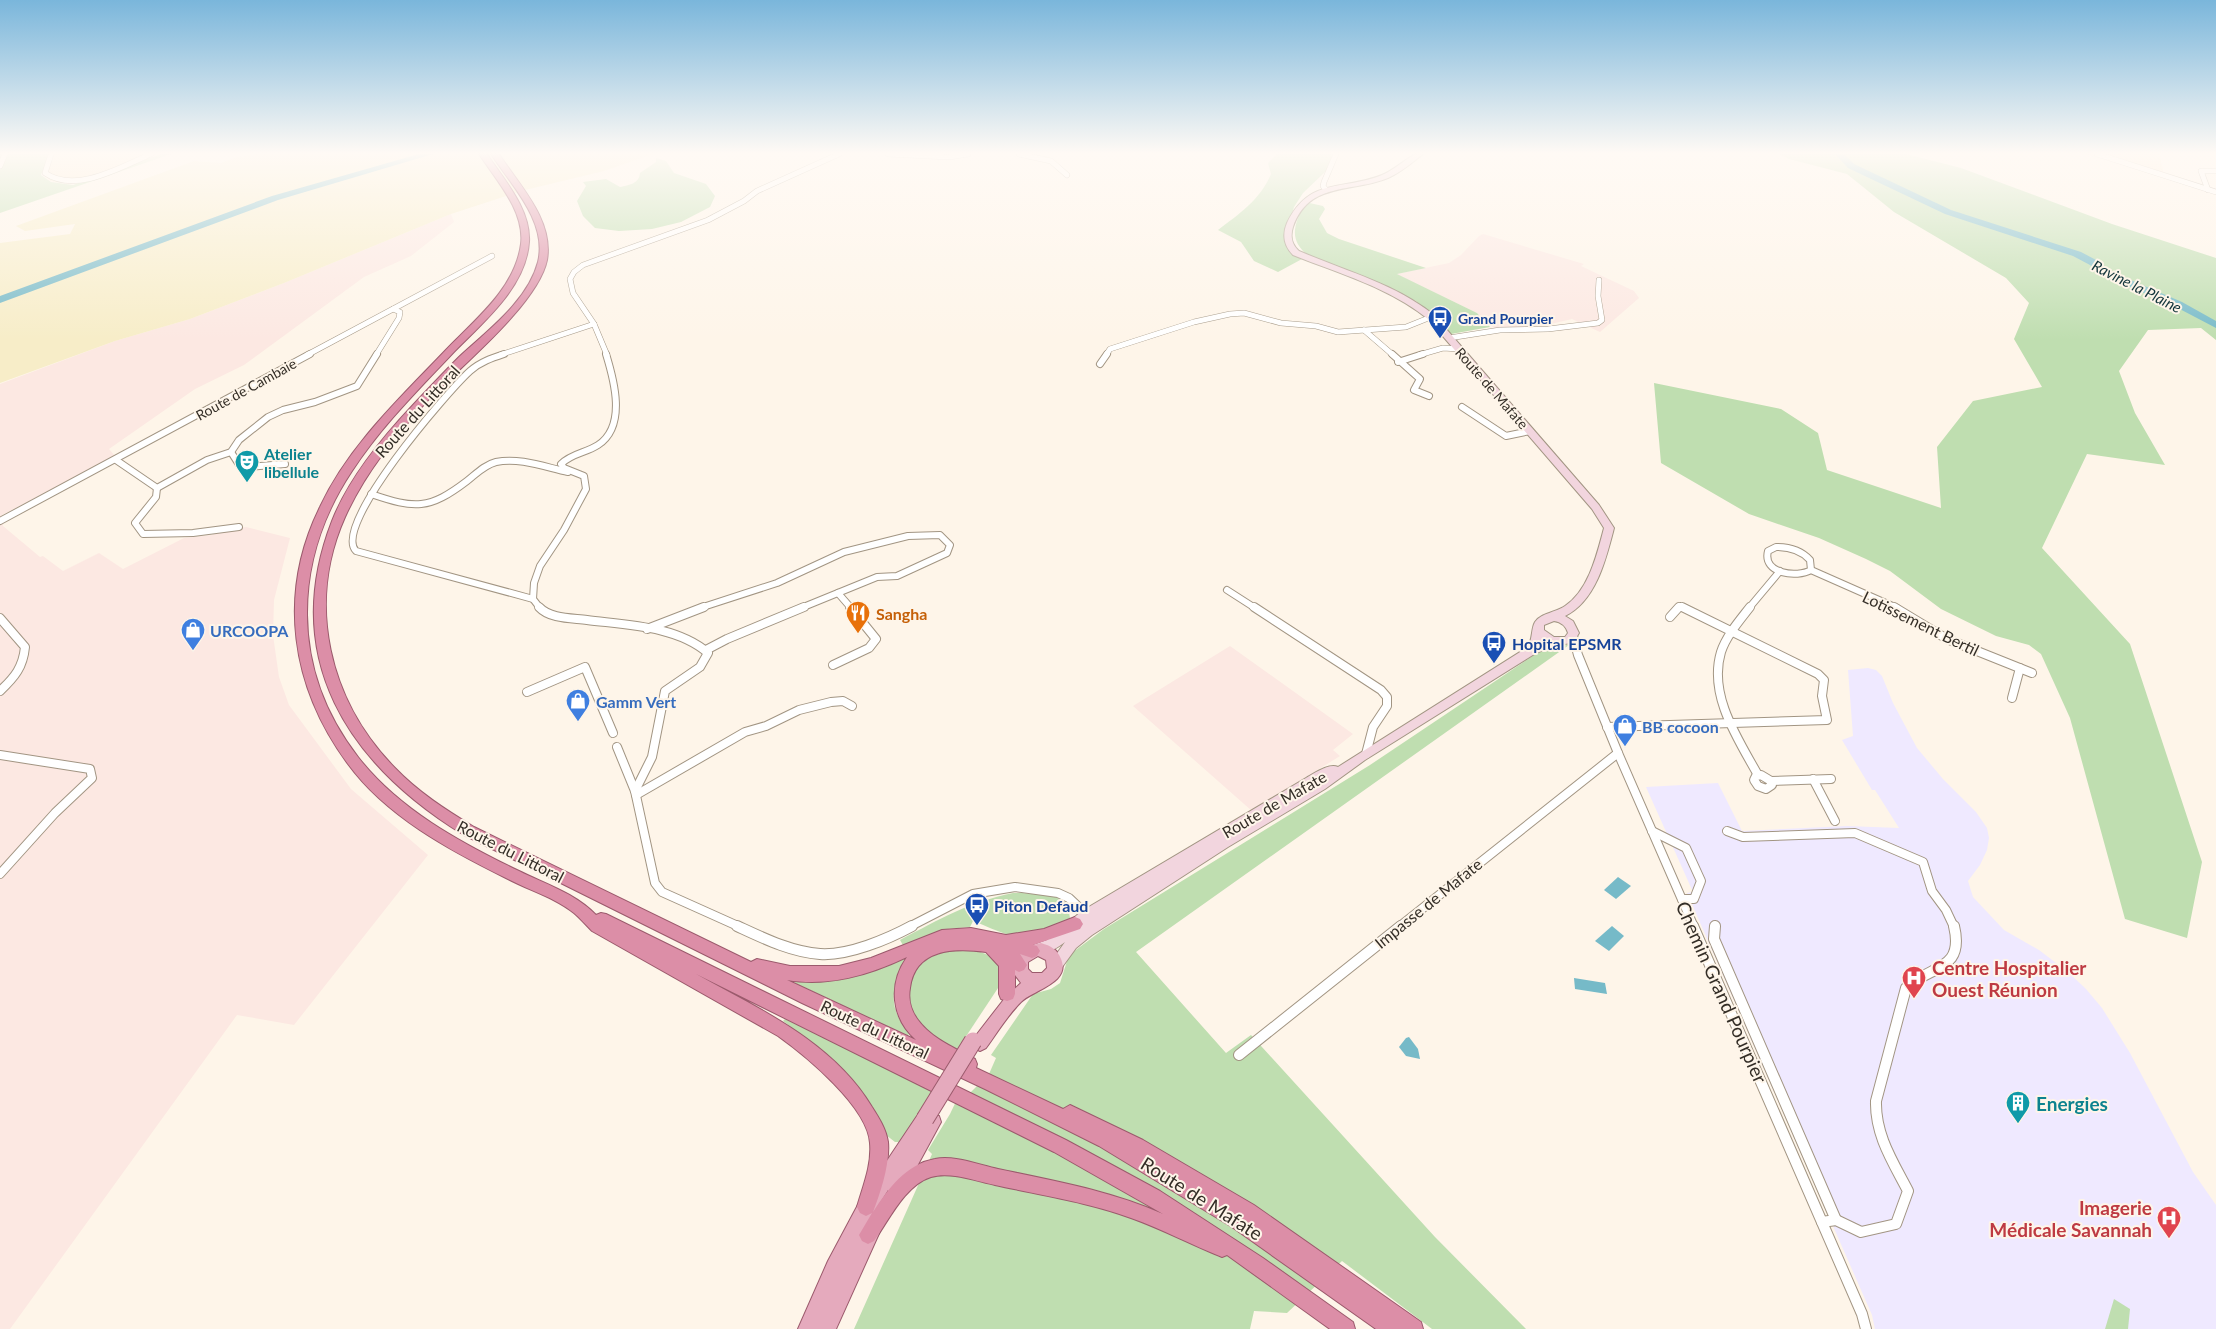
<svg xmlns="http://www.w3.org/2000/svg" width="2216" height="1329" font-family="Lato,sans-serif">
<rect width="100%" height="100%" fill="#fef5e9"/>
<g fill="#fbe9ce">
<path d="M50 154H155L89 179 61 183 51 181 42 174Z"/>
<path d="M2084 154H2159L2165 178 2128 166Z"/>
</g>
<g fill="#fce8e2">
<path d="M451 214 454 222 411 256 364 277 244 365 195 389 109 449 115 456 2 515 3 526 40 557 43 556 63 571 99 553 123 569 184 538 212 535 217 532 246 527 290 538 274 600 273 635 279 677 289 705 351 789 428 855 294 1025 237 1015 10 1329H0V384L115 341 190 319 284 283Z"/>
<path d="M1483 234 1584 264 1581 266 1634 291 1639 298 1600 332 1572 319 1542 326 1494 328 1477 313 1396 274 1449 263 1461 255 1479 236Z"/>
<path d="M1230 646 1353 734 1333 750 1340 756 1252 811 1133 706Z"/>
</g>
<path fill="#efe9ff" d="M1868 668 1876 670 1882 676 1893 703 1917 748 1943 779 1976 812 1987 828 1989 838 1987 850 1980 865 1968 881 1973 897 2004 930 2039 950 2068 972 2086 989 2102 1008 2130 1053 2193 1172 2216 1205V1329H1875L1872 1315 1687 893 1693 892 1646 787 1718 783 1742 831 1847 826 1899 828 1875 790H1872L1842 740 1853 736 1848 670Z"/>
<g fill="#bfdeb0">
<path d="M0 154H49L41 175 51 182 73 185 161 154H171L0 213Z"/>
<path d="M1277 154H1335L1326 171 1303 193 1294 207 1289 226 1293 250 1302 259 1278 272 1254 261 1241 242 1218 230C1239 214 1260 200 1271 174L1268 163Z"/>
<path d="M1779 154H1906L1961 168 2112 224 2216 258V340L2201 328 2148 330 2119 371 2135 413 2165 465 2087 454 2042 548 2130 644 2202 862 2187 938 2125 919 2070 718 2041 654 2029 645 1996 636 1941 609 1890 571 1866 559 1819 538 1749 514 1661 463 1654 383 1781 409 1818 433 1827 470 1941 508 1937 447 1973 401 2042 387 2014 339 2029 303 2006 278 1894 212 1847 174 1789 159Z"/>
<path d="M656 158 666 161 674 173 706 184 715 196 710 207 681 222 652 229 619 231 595 228 583 216 577 201 586 186 583 182 606 179 620 187C629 185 639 184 640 173L656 162Z"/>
<path d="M1305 202 1323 206 1325 209 1319 219 1327 233 1339 239 1426 268 1397 274 1477 313 1490 327 1451 334 1416 301 1311 258C1287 240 1294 226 1305 202Z"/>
<path d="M1557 645H1569L1136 952 1226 1053 1251 1035 1435 1237 1526 1329H1432L1342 1261 1287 1313 1254 1311 1250 1329H854L932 1154 928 1150 950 1114 961 1091 969 1094 989 1074 996 1058 991 1055 1033 994 1051 989 1060 983 1069 955 1104 929 1370 765 1543 649Z"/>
<path d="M1013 893C1026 893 1055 893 1065 902 1069 906 1069 913 1070 918 1063 930 1024 937 1010 935 997 932 985 925 973 921L970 927 947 929 904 947 900 940C940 919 969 902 1013 893Z"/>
<path d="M918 949C896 980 881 999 909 1033L908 1036 793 982 795 979Z"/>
<path d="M973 949 988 955 1000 963 1002 982 955 1053 920 1028 907 996 913 972 928 958 944 951Z"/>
<path d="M785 1019 933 1090 905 1138 901 1142H895L886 1135 839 1068 808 1040 783 1021Z"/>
<path d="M2114 1299 2130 1309 2128 1329H2105Z"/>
</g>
<path fill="#f7edc8" d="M258 154H653L604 171 525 190 451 214 284 283 190 319 115 341 0 383V243L70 234 75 224 25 231 16 226 194 161 221 163 236 157Z"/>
<g fill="#76bac8">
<path d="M1618 877 1631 886 1616 899 1604 890Z"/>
<path d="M1612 926 1624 936 1609 951 1595 941Z"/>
<path d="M1574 978 1605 983 1607 994 1575 989Z"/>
<path d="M1409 1037 1418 1049 1420 1059 1406 1056 1399 1047 1406 1038Z"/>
</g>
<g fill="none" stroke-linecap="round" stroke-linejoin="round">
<g fill="#76bac8" fill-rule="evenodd">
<path d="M419 154H433L278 200 0 303V296L272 196Z"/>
<path d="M1835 154H1844L1854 164 1951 210 2081 252 2098 261 2112 272 2182 302 2216 321V328L2174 306 2104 276 2090 265 2073 256 1945 214 1848 168Z"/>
</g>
<defs>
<g id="minor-far3">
<path d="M51 154 45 173C76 194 121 167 151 154"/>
<path d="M888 154 949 157 968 154"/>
<path d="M1019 154 1051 161 1067 175"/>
<path d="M2097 154 2216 192"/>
<path d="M0 166 5 154"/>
<path d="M1326 190 1323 186 1324 182 1336 154"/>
<path d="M2208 190 2201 171H2216"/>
<path d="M1364 330 1393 355"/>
<path d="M1449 338 1500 330 1548 329 1598 323 1602 320 1598 296 1599 280"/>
<path d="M307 355 492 256"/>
<path d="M376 355 399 318 400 312 393 309"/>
<path d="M500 355 594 324"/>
<path d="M607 355 594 324 573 293 570 279 574 272 583 265 708 220 744 201 757 191 839 154"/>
<path d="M1106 355 1110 349 1194 322 1230 314 1244 313 1281 323 1316 326 1338 332 1406 327 1431 317"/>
<path d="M1419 355 1443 348 1459 349"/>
</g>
<g id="minor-far2">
<path d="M504 354C492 358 480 362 470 371 448 391 331 526 356 551L533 599"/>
<path d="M1392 354 1420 379 1414 390 1429 396"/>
<path d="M1398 362 1423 354"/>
<path d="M1100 364 1107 354"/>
<path d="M1462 407 1506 436 1530 431"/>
<path d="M231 452 238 463 247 467 285 464"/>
<path d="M116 460 157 488"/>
<path d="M157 488 207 460 231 452 239 440 268 417 283 410 315 402 357 386 377 354"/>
<path d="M157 488 156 497 135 523 143 534 193 533 239 527"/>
<path d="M371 494C415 509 429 510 467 481 476 474 484 465 496 462 519 457 545 467 568 472"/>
<path d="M0 521 310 354"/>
<path d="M1776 547C1790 547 1801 550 1810 560L1811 570C1797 578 1762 574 1768 551Z"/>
<path d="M1811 570 1897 608"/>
<path d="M1227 590 1255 608"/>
<path d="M838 593 851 608"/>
<path d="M540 608 533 599 534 583 540 566 564 530 586 489 584 476 564 468 561 464C572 453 586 453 598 445 627 426 614 380 606 354"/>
<path d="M700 608 777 583 844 552 908 536 940 535 950 545 947 553 897 576 877 577 801 608"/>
<path d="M1678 608 1680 606 1685 608"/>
<path d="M1749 608 1780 571"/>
</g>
<g id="minor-far1">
<path d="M539 607C550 619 572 618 587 620 627 625 677 626 708 653L700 667 665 691 652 757 635 791"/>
<path d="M1254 607 1381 690 1387 697V706L1373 727 1366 754"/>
<path d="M1750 607C1740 620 1726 636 1721 652 1708 695 1738 739 1758 775"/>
<path d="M1894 607 1947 639 2032 673"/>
<path d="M1670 617 1679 607"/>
<path d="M0 618 25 647C23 667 15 677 0 691"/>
<path d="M647 629 704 607"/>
<path d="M1573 636 1578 655 1618 753 1694 927"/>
<path d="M706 650 727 639 804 607"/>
<path d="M833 665 869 648 876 639 850 607"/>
<path d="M527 692 585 667 613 733"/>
<path d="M2012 698 2020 668"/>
<path d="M1607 727 1827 720 1822 696 1824 680 1818 674 1682 607"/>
<path d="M617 747 635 791 655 883 662 892 740 927"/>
<path d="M0 755 90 769 92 778 55 813 0 874"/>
<path d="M1761 775 1771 781 1772 785 1766 789 1758 786 1754 780 1756 776Z"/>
<path d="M1813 779 1835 821"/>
<path d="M1771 781 1831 779"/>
<path d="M636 795 745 732 766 726 799 710 831 702 843 701 852 706"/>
<path d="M1652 831 1686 848 1701 881 1694 899H1682"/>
<path d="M1727 831 1743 837 1855 833 1923 862 1932 891 1946 910 1954 927"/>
<path d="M909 927 973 894 1015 887 1058 893 1069 898 1087 915V918"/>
<path d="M1399 927 1618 753"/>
</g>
<g id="minor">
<path d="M737 926C763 938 791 952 820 954 848 956 888 939 912 926"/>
<path d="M1693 926 1862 1314 1866 1329"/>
<path d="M1715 926 1714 939 1836 1220"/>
<path d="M1239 1055 1401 926"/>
<path d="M1822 1222 1836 1220 1861 1232 1896 1224 1908 1191C1893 1162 1875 1135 1876 1101L1906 988C1929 965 1965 972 1954 926"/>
</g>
<path id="secondary" d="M1415 154H1423C1413 162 1400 173 1388 178 1352 193 1309 181 1293 227 1290 236 1292 245 1299 251 1345 271 1394 283 1434 315L1599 505 1614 528C1606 559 1596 601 1565 616L1573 621 1579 633 1573 643 1555 645 1536 653 1365 760 1325 789 1228 847 1092 935 1076 948 1060 970 1055 972 1050 970 1048 966 1065 942C1057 948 1044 957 1033 953L1031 949 1033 945 1047 940 1082 911 1306 778C1315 773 1329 763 1338 767L1528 647C1533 638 1531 629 1535 622 1541 613 1557 612 1565 606 1589 590 1597 554 1604 528L1592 509 1428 319C1388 287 1340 274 1293 255 1284 246 1282 235 1287 223 1310 176 1343 191 1382 175 1394 170 1403 161 1415 154ZM1554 621C1561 622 1566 626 1568 633L1565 637H1554L1544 630V625Z"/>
<g id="primary">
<path d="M1041 943C1051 946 1057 949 1061 959 1071 983 1033 990 1021 1002 1007 1016 997 1033 986 1048L980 1051 974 1048 972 1043 974 1038 1005 998 1021 983 1012 971 1016 954 1025 947ZM1038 956 1046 960 1047 968 1042 973H1032L1028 969V962Z"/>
<path d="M925 1111 939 1116 941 1122 902 1194 896 1197 890 1194 888 1190 868 1222 872 1220 878 1223 881 1229 836 1329H798L828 1261 860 1201 919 1113Z"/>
</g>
<g id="trunk">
<path d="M479 154H487C504 180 531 209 529 242 526 288 482 323 452 354 417 391 380 428 352 471 292 561 290 670 358 757 398 809 461 843 519 871 545 884 575 893 596 915L601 913 606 914 1066 1140 1160 1191 1263 1258 1353 1322 1355 1329H1330L1227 1255 1222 1257C1192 1245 1162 1229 1131 1218 1088 1202 1040 1195 995 1185 976 1181 950 1171 931 1177 905 1185 889 1220 874 1241L868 1244 862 1241 859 1235 872 1213 866 1216 860 1213 857 1207C863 1186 872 1165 870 1143 868 1107 806 1056 778 1036L592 931C586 925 580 918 574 913 554 897 528 890 506 878 449 850 386 816 348 764 291 687 277 594 320 507 348 447 398 400 443 353 472 322 515 290 521 244 525 211 496 180 479 154ZM696 974 1054 1152 1163 1214C1111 1191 1055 1181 998 1169 979 1165 954 1155 935 1159 906 1164 888 1189 873 1212 881 1191 890 1164 888 1142 886 1129 879 1118 872 1107 833 1042 761 1010 696 974Z"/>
<path d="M491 154H499C519 185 554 220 547 260 538 304 460 367 428 400 395 436 365 473 345 517 306 604 329 701 395 768 418 792 446 810 474 827L751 962 757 959 790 966H839L871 958 942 930 971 928 1006 935 1044 929 1075 917 1080 919 1083 924 1080 929 1033 945 1037 946 1040 951 1037 956 1032 958 1020 954 1027 965 1024 970 1019 972 1015 970V994L1013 999 1007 1001 1001 999 999 994V966L986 952C955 948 915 948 910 988 908 999 911 1011 918 1020 932 1039 955 1048 975 1059L977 1064 976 1068 1063 1109 1070 1105 1143 1140 1254 1205 1421 1322 1423 1329H1376L1232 1227 1099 1146 985 1089 802 1003 464 835C348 764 279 658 332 521 349 478 381 439 413 405 428 389 443 373 459 357 487 331 528 301 538 262 548 222 511 185 491 154ZM907 957C888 984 891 1018 916 1040L787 980C829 987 869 975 907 957Z"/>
</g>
</defs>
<use href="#minor-far3" stroke="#a29583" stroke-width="6"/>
<use href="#minor-far2" stroke="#a29583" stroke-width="8"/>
<use href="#minor-far1" stroke="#a29583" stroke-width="10"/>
<use href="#minor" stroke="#a29583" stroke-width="12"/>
<use href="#secondary" stroke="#a29583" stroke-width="2"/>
<use href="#primary" stroke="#9b5a6c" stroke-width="2"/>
<use href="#trunk" stroke="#9b5a6c" stroke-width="2"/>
<use href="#minor-far3" stroke="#fff" stroke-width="5"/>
<use href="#minor-far2" stroke="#fff" stroke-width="6"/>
<use href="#minor-far1" stroke="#fff" stroke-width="8"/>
<use href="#minor" stroke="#fff" stroke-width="10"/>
<use href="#secondary" fill="#f2d5de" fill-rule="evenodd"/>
<use href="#primary" fill="#e5aabd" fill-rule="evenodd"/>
<use href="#trunk" fill="#dc8ea7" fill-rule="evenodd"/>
<defs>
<path id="primary-bridge" d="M925 1119 973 1041"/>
</defs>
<use href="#primary-bridge" stroke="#9b5a6c" stroke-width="19" stroke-linecap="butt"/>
<use href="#primary-bridge" stroke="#e5aabd" stroke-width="17"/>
</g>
<linearGradient id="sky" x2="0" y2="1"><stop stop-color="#7ab6db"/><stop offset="0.45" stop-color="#fffaf5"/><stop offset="1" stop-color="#fffaf5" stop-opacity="0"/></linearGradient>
<rect width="2216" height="340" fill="url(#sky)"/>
<defs>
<symbol id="bus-pin" viewBox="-11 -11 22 30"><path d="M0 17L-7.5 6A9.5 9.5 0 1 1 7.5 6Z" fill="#1a4fb4" stroke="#fef5e9"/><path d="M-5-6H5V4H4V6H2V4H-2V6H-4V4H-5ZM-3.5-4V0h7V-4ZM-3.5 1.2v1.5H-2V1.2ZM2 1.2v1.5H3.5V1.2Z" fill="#fff"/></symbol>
<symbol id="theatre-pin" viewBox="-11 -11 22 30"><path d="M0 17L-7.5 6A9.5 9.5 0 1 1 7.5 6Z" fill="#0f9aa8" stroke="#fef5e9"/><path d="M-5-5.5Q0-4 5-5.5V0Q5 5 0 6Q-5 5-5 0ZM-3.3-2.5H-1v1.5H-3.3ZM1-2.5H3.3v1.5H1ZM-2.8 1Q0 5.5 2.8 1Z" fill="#fff"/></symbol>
<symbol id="restaurant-pin" viewBox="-11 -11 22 30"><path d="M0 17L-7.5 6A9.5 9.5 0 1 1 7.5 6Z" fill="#e8710a" stroke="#fef5e9"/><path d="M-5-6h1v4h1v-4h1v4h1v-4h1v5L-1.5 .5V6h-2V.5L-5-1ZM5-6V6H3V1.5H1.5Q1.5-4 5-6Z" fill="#fff"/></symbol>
<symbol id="shop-pin" viewBox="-11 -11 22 30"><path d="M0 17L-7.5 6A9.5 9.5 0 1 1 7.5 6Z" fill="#3f7fe0" stroke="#fef5e9"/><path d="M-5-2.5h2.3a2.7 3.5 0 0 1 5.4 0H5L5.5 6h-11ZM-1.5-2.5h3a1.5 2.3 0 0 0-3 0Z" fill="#fff"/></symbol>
<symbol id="hospital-pin" viewBox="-11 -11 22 30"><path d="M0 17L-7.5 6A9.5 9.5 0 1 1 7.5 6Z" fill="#e0444e" stroke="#fef5e9"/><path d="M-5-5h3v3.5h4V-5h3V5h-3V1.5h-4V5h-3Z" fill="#fff"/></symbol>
<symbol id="building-pin" viewBox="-11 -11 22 30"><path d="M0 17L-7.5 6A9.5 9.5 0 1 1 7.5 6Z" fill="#0f9aa8" stroke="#fef5e9"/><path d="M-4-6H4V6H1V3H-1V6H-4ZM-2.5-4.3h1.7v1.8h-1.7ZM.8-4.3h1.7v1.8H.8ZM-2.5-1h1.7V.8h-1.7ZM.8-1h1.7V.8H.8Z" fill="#fff"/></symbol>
</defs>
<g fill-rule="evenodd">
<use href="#bus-pin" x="1426" y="304" width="28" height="38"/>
<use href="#theatre-pin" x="233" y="448" width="28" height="38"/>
<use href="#restaurant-pin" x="844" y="599" width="28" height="38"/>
<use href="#shop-pin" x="179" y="616" width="28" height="38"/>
<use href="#bus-pin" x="1480" y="629" width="28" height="38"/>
<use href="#shop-pin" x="564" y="687" width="28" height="38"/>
<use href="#shop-pin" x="1611" y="712" width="28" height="38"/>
<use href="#bus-pin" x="963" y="891" width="28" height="38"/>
<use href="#hospital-pin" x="1900" y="964" width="28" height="38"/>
<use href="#building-pin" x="2004" y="1089" width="28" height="38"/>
<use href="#hospital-pin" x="2155" y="1204" width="28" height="38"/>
</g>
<g text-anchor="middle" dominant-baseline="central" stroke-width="4" stroke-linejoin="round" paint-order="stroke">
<g font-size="14" font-weight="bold" fill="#164399" stroke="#fef5e9" text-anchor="start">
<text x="1458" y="318">Grand Pourpier</text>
</g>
<g font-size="14" fill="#342e27" stroke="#fef5e9">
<text transform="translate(1492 388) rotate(49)">Route de Mafate</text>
<text transform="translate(246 389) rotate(-29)">Route de Cambaie</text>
</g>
<g font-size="15" font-style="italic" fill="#13353c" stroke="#fef5e9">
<text transform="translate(2137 286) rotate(27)">Ravine la Plaine</text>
</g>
<g font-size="16" fill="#342e27" stroke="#fef5e9">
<text transform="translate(417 411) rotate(-48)">Route du Littoral</text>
<text transform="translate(1921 623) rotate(26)">Lotissement Bertil</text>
<text transform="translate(1274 804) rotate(-30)">Route de Mafate</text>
<text transform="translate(511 851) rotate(27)">Route du Littoral</text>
<text transform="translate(1428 903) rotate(-39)">Impasse de Mafate</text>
<text transform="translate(875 1029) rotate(25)">Route du Littoral</text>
</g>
<g font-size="16" font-weight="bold" fill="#0d838f" stroke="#fef5e9" text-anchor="start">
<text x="264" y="453">Atelier<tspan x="264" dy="18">libellule</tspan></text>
</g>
<g font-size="16" font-weight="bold" fill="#c56008" stroke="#fef5e9" text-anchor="start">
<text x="876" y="613">Sangha</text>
</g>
<g font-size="16" font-weight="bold" fill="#366cbe" stroke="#fef5e9" text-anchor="start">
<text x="210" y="630">URCOOPA</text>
<text x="596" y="701">Gamm Vert</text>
<text x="1642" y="726">BB cocoon</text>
</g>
<g font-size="16" font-weight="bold" fill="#164399" stroke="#fef5e9" text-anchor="start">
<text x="1512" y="643">Hopital EPSMR</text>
<text x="994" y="905">Piton Defaud</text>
</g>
<g font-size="19" font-weight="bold" fill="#be3a42" stroke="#fef5e9" text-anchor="start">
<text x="1932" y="967">Centre Hospitalier<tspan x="1932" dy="22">Ouest Réunion</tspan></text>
<text x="2152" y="1207" text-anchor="end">Imagerie<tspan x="2152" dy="22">Médicale Savannah</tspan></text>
</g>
<g font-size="19" fill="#342e27" stroke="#fef5e9">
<text transform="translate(1722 992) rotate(66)">Chemin Grand Pourpier</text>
<text transform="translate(1202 1198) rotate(32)">Route de Mafate</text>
</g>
<g font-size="19" font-weight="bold" fill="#0d838f" stroke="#fef5e9" text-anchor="start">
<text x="2036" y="1103">Energies</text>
</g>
</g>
</svg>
